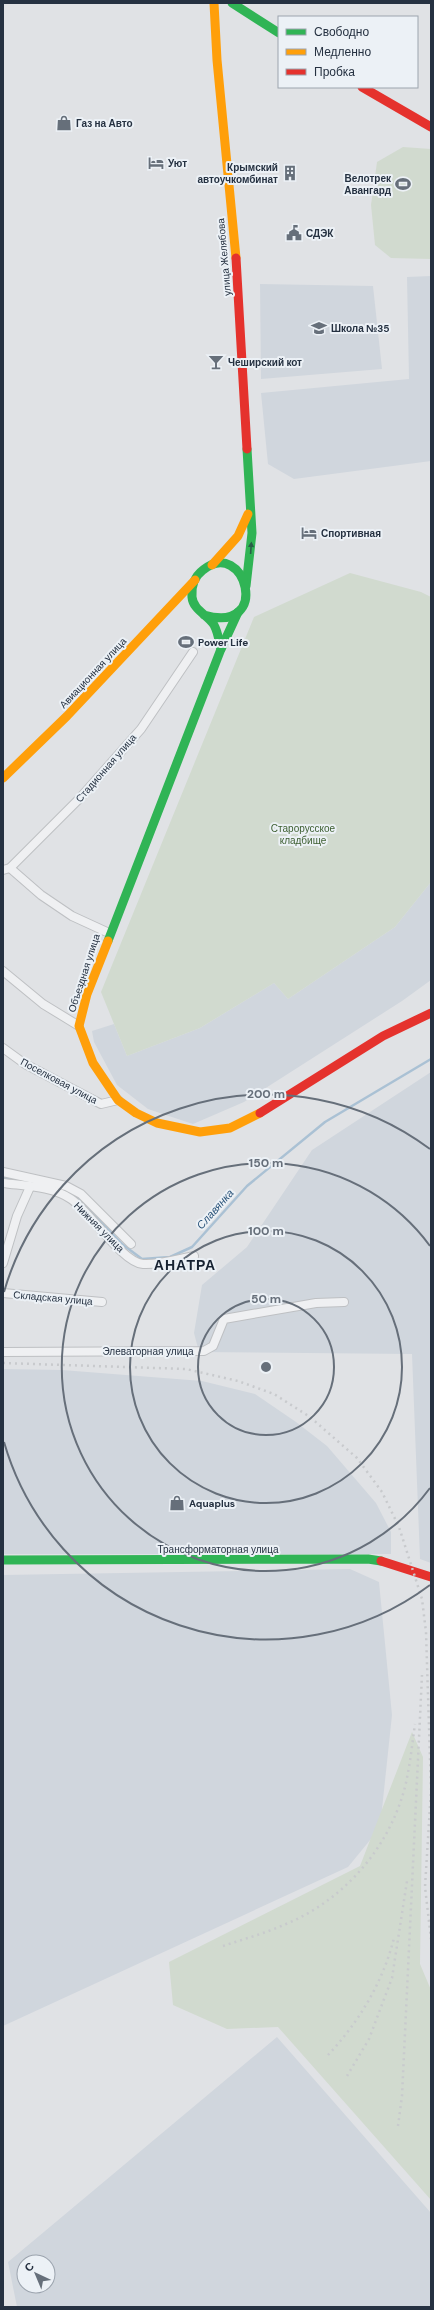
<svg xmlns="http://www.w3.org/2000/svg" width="434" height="2310" font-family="'DM Sans',sans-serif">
<rect width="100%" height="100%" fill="#e0e2e5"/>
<g fill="#d0d6dd" fill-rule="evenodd">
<path d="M431 276V461L294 479 268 464 261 393 409 379 407 277Z"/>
<path d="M260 284 373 286 382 369 261 379Z"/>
<path d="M431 882V980L402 1001 244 1102 193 1124 148 1109 117 1085 94 1042 92 1031 114 1024 127 1056 200 1028 274 983 288 999 395 927Z"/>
<path d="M431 1072V1563L420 1559 412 1354 199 1352 194 1333 202 1285 247 1247 312 1150Z"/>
<path d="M3 1369 62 1370 202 1381 255 1394 296 1422 327 1446 376 1503 391 1532V1554H3Z"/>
<path d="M350 1569 379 1582 392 1715 380 1828 348 1867 3 2026V1575Z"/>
<path d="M277 2037 431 2213V2307H17L8 2262ZM24 2262H48V2286H24Z"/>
</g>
<g fill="#d1dacf">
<path d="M403 147 431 149V259L391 258 375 245 371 205 377 162Z"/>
<path d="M350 573 421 592 431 597V882L395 927 288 999 274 983 200 1028 127 1056 101 992 254 617Z"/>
<path d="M412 1732 423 1757 420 1964 431 1990V2200L278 2027 227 2029 173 2005 169 1962 360 1866Z"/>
</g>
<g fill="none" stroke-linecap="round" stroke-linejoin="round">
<g stroke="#aac1d4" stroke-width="2.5">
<path d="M3 1177 16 1179"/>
<path d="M72 1195 81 1200 122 1244 142 1259 170 1257 192 1247 247 1186 325 1122 431 1059"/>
</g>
<defs>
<g id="street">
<path d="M10 868 41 895 72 916 109 933"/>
<path d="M3 870 10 868 80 798 141 729 193 652"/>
<path d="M3 971 43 1004 79 1026"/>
<path d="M3 1048 25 1064 101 1104 118 1100"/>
<path d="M3 1172 66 1186 81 1194 131 1244"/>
<path d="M3 1183C25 1186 52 1186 71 1199 89 1211 123 1263 143 1264 160 1265 178 1259 194 1256"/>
<path d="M3 1263 17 1216 30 1187"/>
<path d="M3 1293 102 1302"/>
<path d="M3 1352 204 1351 213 1346 224 1319 316 1303 344 1302"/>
</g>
</defs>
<use href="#street" stroke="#bec0c3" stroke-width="10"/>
<use href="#street" stroke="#eff0f2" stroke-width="8"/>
<g stroke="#30b455" stroke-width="9">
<path d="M232 3 279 33"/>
<path d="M246 586 252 533 247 449"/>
<path d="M204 615C273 635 245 536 203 570 195 576 191 586 192 597 193 610 208 615 214 625 218 632 219 641 221 649"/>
<path d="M108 941 221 649 238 612"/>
<path d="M3 1560 368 1559 381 1561"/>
</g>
<g stroke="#ff9f0a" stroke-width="9">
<path d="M214 3 217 60 236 258"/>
<path d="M212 565 238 536 248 514"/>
<path d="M3 778 67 716 195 580"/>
<path d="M108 941 87 994 79 1026 93 1063 118 1100 136 1113 157 1123 200 1132 230 1128 260 1113"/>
</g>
<g stroke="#e5322d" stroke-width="9">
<path d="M362 87 431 127"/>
<path d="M236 258 247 449"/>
<path d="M260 1113 383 1036 431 1013"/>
<path d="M381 1561 431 1577"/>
</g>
<g stroke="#c8cacd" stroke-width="2.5" stroke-dasharray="2 4" stroke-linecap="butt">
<path d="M3 1363 186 1369 238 1381 274 1394 310 1417 357 1458 382 1492 399 1527 422 1599 426 1632 431 1790 425 1887 431 1939"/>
<path d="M223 1946C244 1939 266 1933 286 1924 344 1900 389 1848 405 1787 410 1766 412 1745 415 1724"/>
<path d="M328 2055C359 2022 383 1982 394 1938"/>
<path d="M347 2076 369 2039 392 1978 407 1881"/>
<path d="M398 2126 402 2096 422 1675"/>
</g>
</g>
<defs><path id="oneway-solid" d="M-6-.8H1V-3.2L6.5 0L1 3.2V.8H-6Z"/></defs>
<use fill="#295f48" href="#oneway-solid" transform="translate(251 548) rotate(-86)"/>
<g fill="none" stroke="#666f7a" stroke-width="2">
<circle cx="266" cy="1367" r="68"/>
<circle cx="266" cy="1367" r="136"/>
<path d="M430 1488A204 204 0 1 1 430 1246"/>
<path d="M430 1585A273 273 0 0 1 4 1442M4 1292A273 273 0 0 1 430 1149"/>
</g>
<defs>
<symbol id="shop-bare" viewBox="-9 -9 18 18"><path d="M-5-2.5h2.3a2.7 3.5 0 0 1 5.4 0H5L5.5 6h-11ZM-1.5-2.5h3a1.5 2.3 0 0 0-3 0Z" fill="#666f7a" stroke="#ecf1f6" stroke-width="2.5" paint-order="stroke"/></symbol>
<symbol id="hotel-bare" viewBox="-9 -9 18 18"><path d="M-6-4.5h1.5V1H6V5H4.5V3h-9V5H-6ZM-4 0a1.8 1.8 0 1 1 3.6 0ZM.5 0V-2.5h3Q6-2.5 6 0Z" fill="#666f7a" stroke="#ecf1f6" stroke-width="2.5" paint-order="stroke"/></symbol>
<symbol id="building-bare" viewBox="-9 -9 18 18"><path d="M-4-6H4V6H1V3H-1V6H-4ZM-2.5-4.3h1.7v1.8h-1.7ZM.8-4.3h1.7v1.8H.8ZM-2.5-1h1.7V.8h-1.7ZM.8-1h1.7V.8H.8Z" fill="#666f7a" stroke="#ecf1f6" stroke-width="2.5" paint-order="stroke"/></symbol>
<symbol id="stadium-bare" viewBox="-9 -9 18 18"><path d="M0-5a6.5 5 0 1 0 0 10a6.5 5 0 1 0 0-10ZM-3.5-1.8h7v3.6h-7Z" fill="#666f7a" stroke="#ecf1f6" stroke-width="2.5" paint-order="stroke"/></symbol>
<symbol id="civic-bare" viewBox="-9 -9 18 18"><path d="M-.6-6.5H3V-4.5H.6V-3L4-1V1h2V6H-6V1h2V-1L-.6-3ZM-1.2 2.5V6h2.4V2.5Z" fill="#666f7a" stroke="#ecf1f6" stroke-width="2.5" paint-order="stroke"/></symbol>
<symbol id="school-bare" viewBox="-9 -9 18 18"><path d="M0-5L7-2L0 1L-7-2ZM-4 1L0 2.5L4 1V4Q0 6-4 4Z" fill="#666f7a" stroke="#ecf1f6" stroke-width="2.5" paint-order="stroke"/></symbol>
<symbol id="bar-bare" viewBox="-9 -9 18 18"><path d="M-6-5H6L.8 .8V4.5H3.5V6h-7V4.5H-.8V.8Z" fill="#666f7a" stroke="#ecf1f6" stroke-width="2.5" paint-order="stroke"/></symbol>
</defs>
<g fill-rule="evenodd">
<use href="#shop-bare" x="53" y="112" width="22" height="22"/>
<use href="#hotel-bare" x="145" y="152" width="22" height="22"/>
<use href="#building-bare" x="279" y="162" width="22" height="22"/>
<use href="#stadium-bare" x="392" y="173" width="22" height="22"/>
<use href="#civic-bare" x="283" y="222" width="22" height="22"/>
<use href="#school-bare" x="308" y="317" width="22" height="22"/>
<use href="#bar-bare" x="205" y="351" width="22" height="22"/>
<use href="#hotel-bare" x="298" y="522" width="22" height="22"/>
<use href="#stadium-bare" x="175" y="631" width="22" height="22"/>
<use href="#shop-bare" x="166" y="1492" width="22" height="22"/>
</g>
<g text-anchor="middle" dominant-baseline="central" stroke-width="4" stroke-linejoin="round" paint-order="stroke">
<g font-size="10" font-weight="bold" fill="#253141" stroke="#ecf1f6" text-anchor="start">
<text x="76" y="123">Газ на Авто</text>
<text x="168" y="163">Уют</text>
<text x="278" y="167" text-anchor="end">Крымский<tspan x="278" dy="12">автоучкомбинат</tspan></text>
<text x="391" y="178" text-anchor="end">Велотрек<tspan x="391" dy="12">Авангард</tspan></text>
<text x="306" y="233">СДЭК</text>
<text x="331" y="328">Школа №35</text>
<text x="228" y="362">Чеширский кот</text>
<text x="321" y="533">Спортивная</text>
<text x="198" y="642">Power Life</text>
<text x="189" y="1503">Aquaplus</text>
</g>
<g font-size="10" fill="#253141" stroke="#ecf1f6">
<text transform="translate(224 257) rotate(-95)">улица Желябова</text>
<text transform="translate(93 673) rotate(-47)">Авиационная улица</text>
<text transform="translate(106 768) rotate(-49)">Стадионная улица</text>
<text transform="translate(84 973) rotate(-72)">Объездная улица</text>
<text transform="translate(59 1081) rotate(28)">Поселковая улица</text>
<text transform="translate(99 1227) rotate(45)">Нижняя улица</text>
<text transform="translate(53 1298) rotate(5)">Складская улица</text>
<text x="148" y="1351">Элеваторная улица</text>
<text x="218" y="1549">Трансформаторная улица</text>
</g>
<g font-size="10" fill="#3c5e30" stroke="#ecf1f6">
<text x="303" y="828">Старорусское<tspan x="303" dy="12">кладбище</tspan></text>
</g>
<g font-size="11" font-style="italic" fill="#2a5379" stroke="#ecf1f6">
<text transform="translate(215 1209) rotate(-48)">Славянка</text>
</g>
<g font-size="14" font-weight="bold" letter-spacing="1" fill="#172231" stroke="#ecf1f6">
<text x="185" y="1265">АНАТРА</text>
</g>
</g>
<circle cx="266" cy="1367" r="6" fill="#666f7a" stroke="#ecf1f6" stroke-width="2"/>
<g font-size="12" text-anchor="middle" font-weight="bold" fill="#666f7a" stroke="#ecf1f6" stroke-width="4" stroke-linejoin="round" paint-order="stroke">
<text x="266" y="1098">200 m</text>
<text x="266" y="1167">150 m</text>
<text x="266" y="1235">100 m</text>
<text x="266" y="1303">50 m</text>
</g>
<rect width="434" height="2310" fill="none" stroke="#253141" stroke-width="8"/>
<rect x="278" y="16" width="140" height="72" fill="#ecf1f6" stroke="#9ca4ae"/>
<rect x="286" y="29" width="20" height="6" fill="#30b455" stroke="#9ca4ae"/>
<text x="314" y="36" font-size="12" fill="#253141">Свободно</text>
<rect x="286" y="49" width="20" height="6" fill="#ff9f0a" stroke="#9ca4ae"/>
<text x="314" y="56" font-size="12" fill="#253141">Медленно</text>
<rect x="286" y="69" width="20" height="6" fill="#e5322d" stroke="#9ca4ae"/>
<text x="314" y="76" font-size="12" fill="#253141">Пробка</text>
<g transform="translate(36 2274) rotate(316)"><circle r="19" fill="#ecf1f6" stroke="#9ca4ae"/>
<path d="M0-3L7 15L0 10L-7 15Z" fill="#666f7a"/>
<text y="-6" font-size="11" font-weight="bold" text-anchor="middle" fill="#253141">С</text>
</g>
</svg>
